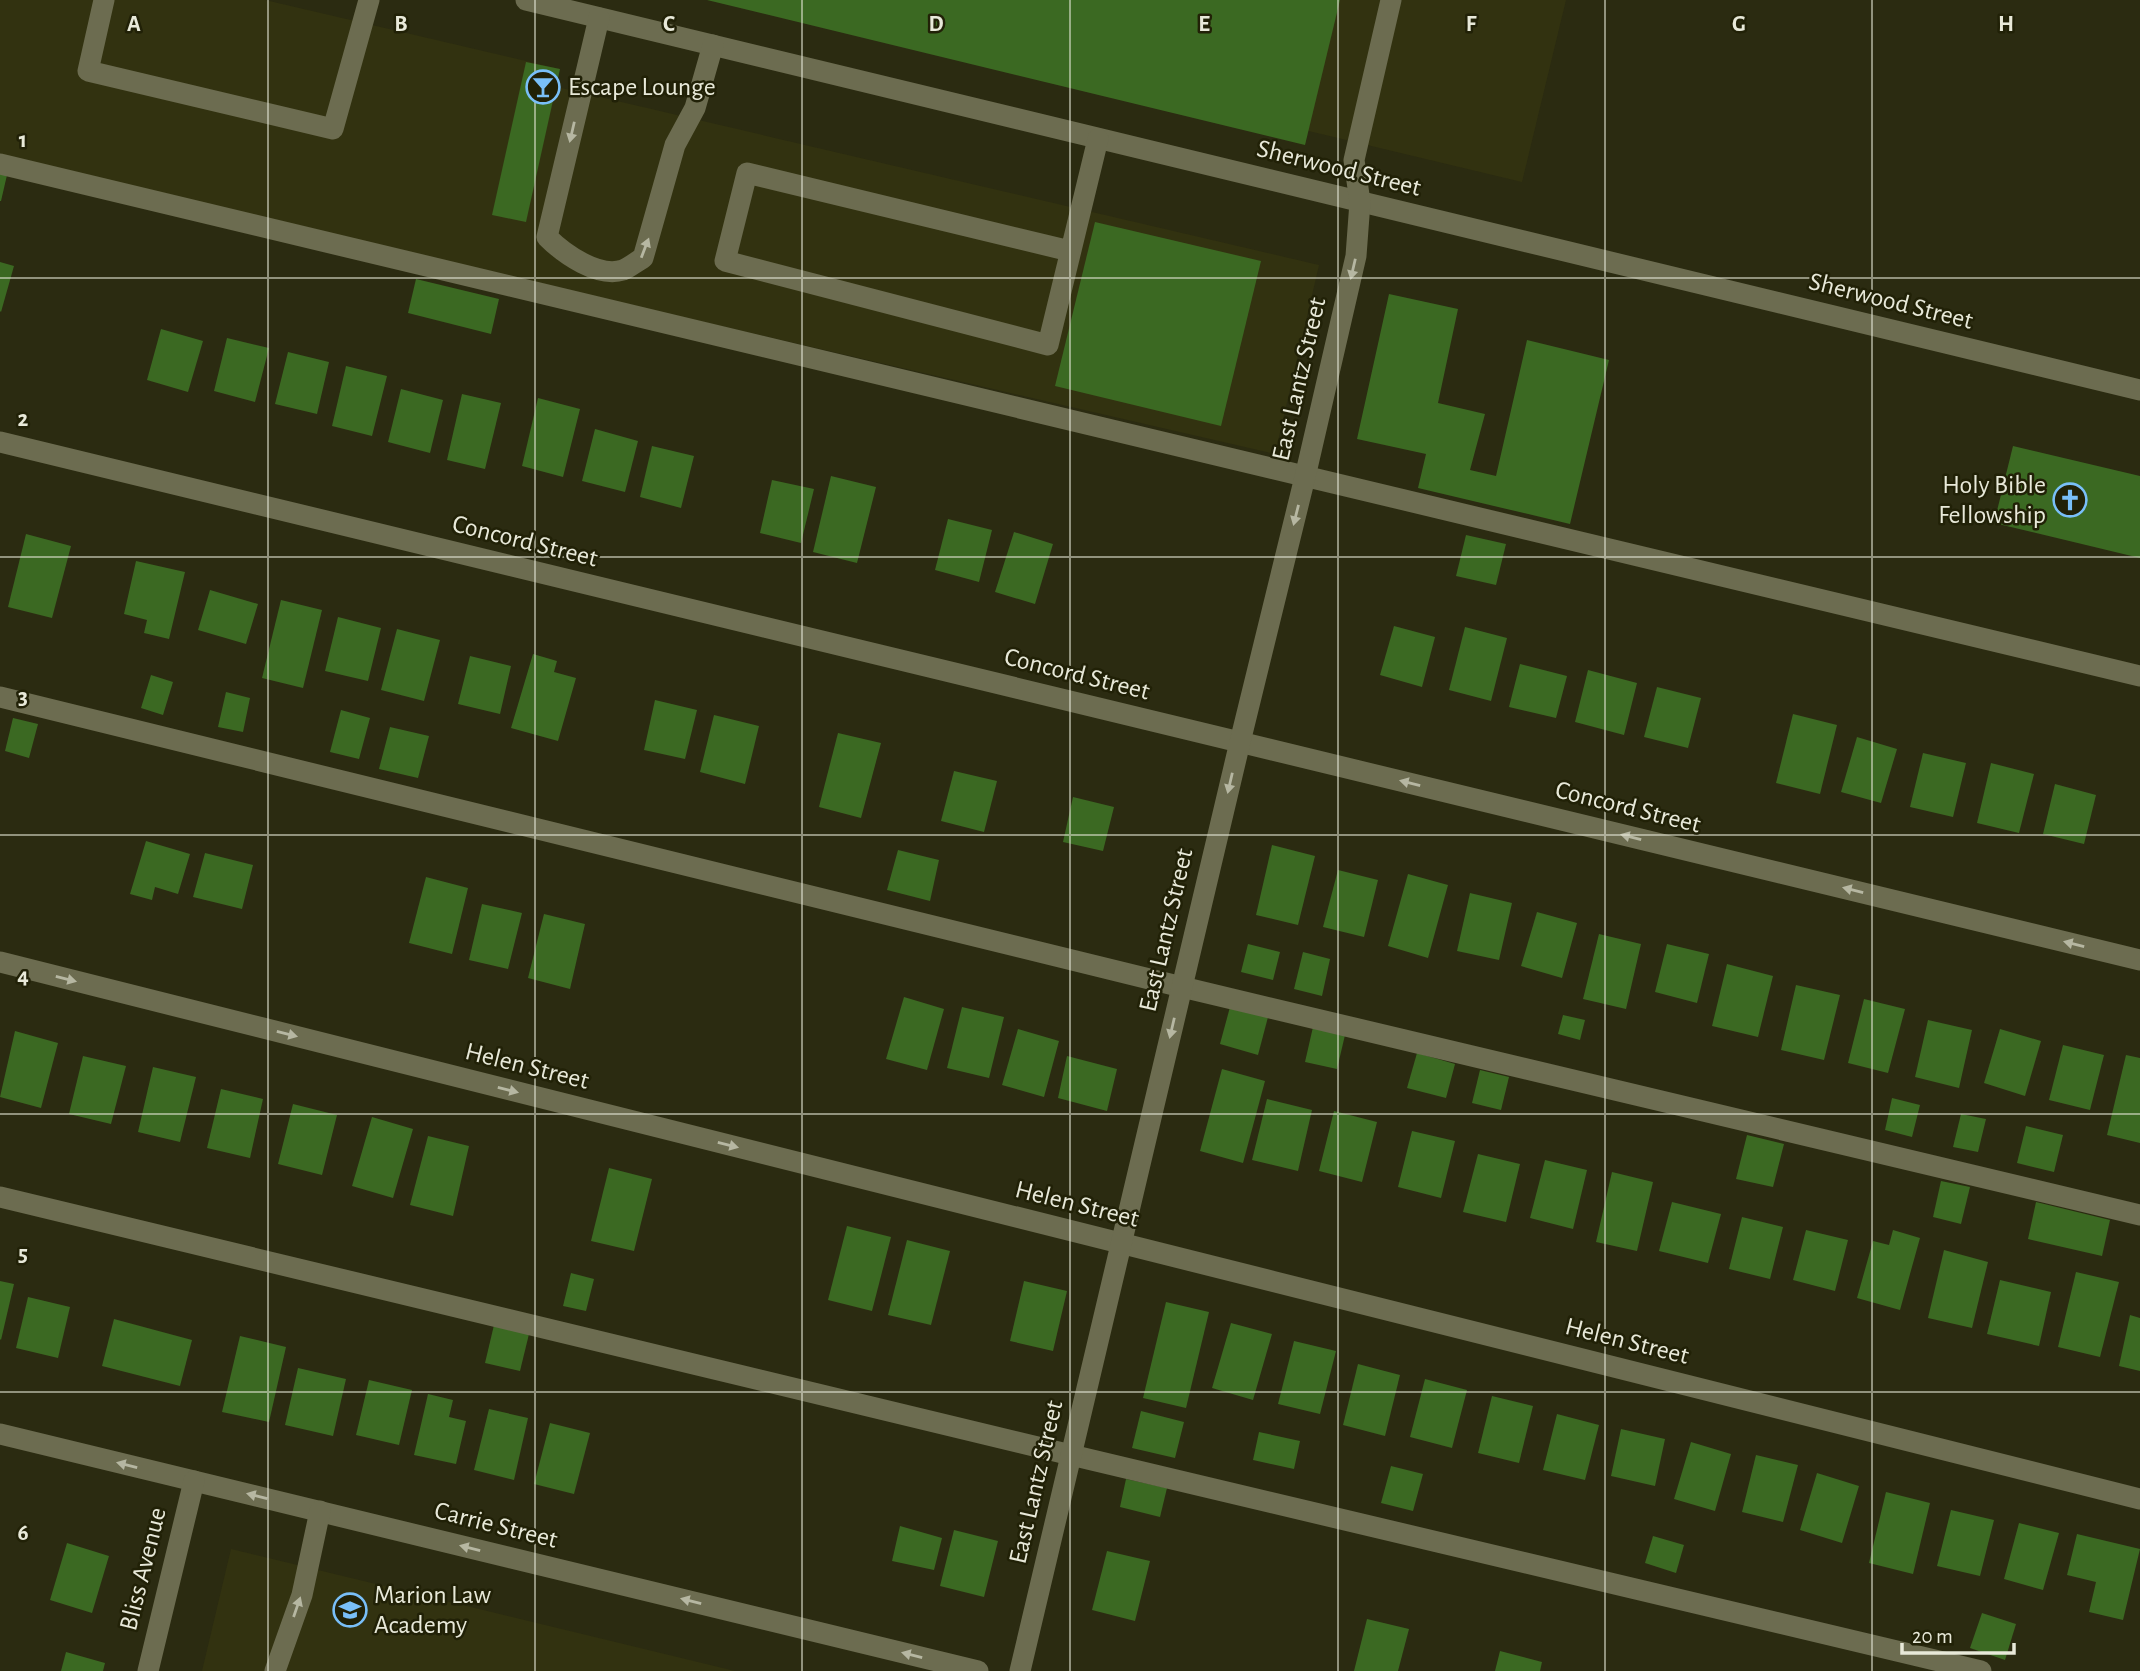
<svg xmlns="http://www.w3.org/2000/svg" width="2140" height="1671" font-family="'Alegreya Sans',sans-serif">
<rect width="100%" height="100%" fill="#2b2b11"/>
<g fill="#323210">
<path d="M0 0H265L560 69 557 87 1319 265 1275 454 673 315 0 154Z"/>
<path d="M760 0H1566L1522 182Z"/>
<path d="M231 1549 735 1671H202Z"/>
</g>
<g fill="#3b6922">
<path d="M707 0H1340L1305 145Z"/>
<path d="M526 62 560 69 526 222 492 215Z"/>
<path d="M0 174 7 175 1 201H0Z"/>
<path d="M1095 222 1261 261 1221 426 1055 386Z"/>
<path d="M0 262 14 266 1 312 0 311Z"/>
<path d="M416 279 499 299 491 334 408 313Z"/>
<path d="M1389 294 1458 309 1438 403 1485 414 1470 470 1496 476 1527 340 1609 360 1570 524 1418 488 1426 454 1357 439Z"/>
<path d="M161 329 203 341 188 392 147 380Z"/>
<path d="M227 338 269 348 255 402 214 391Z"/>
<path d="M288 352 329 362 317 414 275 404Z"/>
<path d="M346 366 387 376 372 436 332 426Z"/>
<path d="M401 389 443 400 430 453 388 442Z"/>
<path d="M462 394 501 403 485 469 447 460Z"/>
<path d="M538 398 580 409 563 477 522 466Z"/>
<path d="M595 429 638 441 625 492 582 481Z"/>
<path d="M652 446 694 456 681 508 640 497Z"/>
<path d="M2013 446 2140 476V558L1994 523Z"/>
<path d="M831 476 876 487 857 563 813 552Z"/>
<path d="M772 480 814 489 801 543 760 533Z"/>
<path d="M948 519 992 530 979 582 935 570Z"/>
<path d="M1014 532 1053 544 1035 604 995 592Z"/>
<path d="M26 534 71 546 52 618 8 607Z"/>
<path d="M1466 535 1506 544 1496 585 1456 576Z"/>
<path d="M136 561 185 572 169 639 144 633 147 620 124 614Z"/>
<path d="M210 590 258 604 246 644 198 630Z"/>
<path d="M281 600 322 610 303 688 262 678Z"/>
<path d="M338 617 381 628 368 681 325 671Z"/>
<path d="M1394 626 1435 637 1422 687 1380 675Z"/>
<path d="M1465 627 1507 638 1491 701 1449 690Z"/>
<path d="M397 629 440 640 424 701 381 690Z"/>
<path d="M533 654 557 661 554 672 576 678 558 741 511 728Z"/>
<path d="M470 656 511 666 500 714 458 704Z"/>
<path d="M1520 664 1567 676 1556 718 1509 707Z"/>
<path d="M1588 670 1637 683 1624 735 1575 722Z"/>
<path d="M151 675 173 682 163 715 141 708Z"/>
<path d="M1657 687 1701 698 1688 748 1644 737Z"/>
<path d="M226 692 250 698 243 732 218 727Z"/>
<path d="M655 700 697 710 685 759 644 750Z"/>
<path d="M341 710 370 718 359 759 330 752Z"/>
<path d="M1793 714 1837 725 1820 794 1776 783Z"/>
<path d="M714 715 759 726 745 784 700 772Z"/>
<path d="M13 718 38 724 29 758 5 751Z"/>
<path d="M390 727 429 736 418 778 379 769Z"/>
<path d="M838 733 881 743 861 818 819 807Z"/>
<path d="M1857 737 1897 749 1881 803 1841 792Z"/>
<path d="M1923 753 1966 763 1953 817 1910 807Z"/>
<path d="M1991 763 2034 774 2019 833 1977 823Z"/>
<path d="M954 771 997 781 984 832 941 821Z"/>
<path d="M2055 784 2096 795 2084 844 2043 834Z"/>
<path d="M1073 797 1114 807 1103 851 1063 842Z"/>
<path d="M146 841 190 854 178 894 155 887 152 900 130 894Z"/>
<path d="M1272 845 1315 856 1298 925 1256 915Z"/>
<path d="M898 850 939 860 930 901 887 890Z"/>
<path d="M205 853 253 865 242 909 193 897Z"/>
<path d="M1338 870 1378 880 1364 937 1323 927Z"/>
<path d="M1408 874 1448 885 1428 958 1388 946Z"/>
<path d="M426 877 468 888 452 954 409 943Z"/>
<path d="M1470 893 1512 903 1499 960 1457 951Z"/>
<path d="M482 904 522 913 508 969 469 960Z"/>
<path d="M1537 912 1577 923 1562 978 1521 966Z"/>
<path d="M544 914 585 924 570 989 528 978Z"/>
<path d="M1599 934 1641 944 1626 1009 1583 999Z"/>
<path d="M1248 944 1280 952 1273 980 1241 972Z"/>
<path d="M1667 944 1709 954 1697 1003 1655 992Z"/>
<path d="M1303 952 1330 959 1322 996 1294 989Z"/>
<path d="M1727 964 1773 976 1758 1037 1712 1026Z"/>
<path d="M1796 985 1840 995 1824 1060 1781 1050Z"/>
<path d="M904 997 944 1009 927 1070 886 1059Z"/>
<path d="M1864 999 1905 1009 1888 1073 1848 1063Z"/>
<path d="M962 1007 1004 1017 989 1078 947 1068Z"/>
<path d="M1230 1007 1268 1017 1258 1055 1220 1044Z"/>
<path d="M1563 1015 1585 1020 1580 1040 1558 1034Z"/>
<path d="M1928 1020 1972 1030 1959 1088 1915 1077Z"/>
<path d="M1313 1027 1345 1035 1337 1069 1305 1062Z"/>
<path d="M1018 1029 1059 1041 1044 1097 1002 1085Z"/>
<path d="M2000 1029 2041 1041 2025 1096 1984 1083Z"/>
<path d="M15 1031 58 1043 41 1108 0 1097Z"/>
<path d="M2063 1045 2104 1055 2090 1110 2049 1100Z"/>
<path d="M1417 1053 1455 1064 1446 1098 1407 1088Z"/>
<path d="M2126 1055 2140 1058V1143L2107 1135Z"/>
<path d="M83 1056 126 1066 111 1124 69 1114Z"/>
<path d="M1067 1056 1117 1069 1107 1111 1058 1098Z"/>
<path d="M153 1067 196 1077 180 1142 138 1132Z"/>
<path d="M1222 1069 1265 1081 1243 1163 1200 1151Z"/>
<path d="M1480 1070 1509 1077 1501 1110 1472 1103Z"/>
<path d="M221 1089 263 1099 250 1158 207 1148Z"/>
<path d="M1892 1098 1920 1105 1912 1137 1885 1130Z"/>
<path d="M1267 1099 1312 1110 1298 1171 1252 1160Z"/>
<path d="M293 1104 337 1115 322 1175 278 1164Z"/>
<path d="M1334 1111 1377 1122 1362 1182 1319 1171Z"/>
<path d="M1961 1114 1986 1119 1978 1152 1953 1147Z"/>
<path d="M372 1117 413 1129 393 1198 352 1186Z"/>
<path d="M2026 1126 2063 1135 2054 1172 2017 1163Z"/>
<path d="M1412 1131 1455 1141 1441 1198 1398 1187Z"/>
<path d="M1747 1135 1784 1144 1773 1187 1736 1179Z"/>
<path d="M428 1136 469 1146 453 1216 410 1205Z"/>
<path d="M1478 1154 1520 1164 1506 1222 1463 1212Z"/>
<path d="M1545 1160 1587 1170 1573 1229 1530 1218Z"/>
<path d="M609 1168 652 1179 634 1251 591 1241Z"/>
<path d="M1612 1172 1653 1182 1637 1251 1596 1242Z"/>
<path d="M1941 1181 1970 1187 1961 1224 1933 1217Z"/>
<path d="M1672 1202 1721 1214 1708 1263 1659 1251Z"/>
<path d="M2036 1202 2110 1220 2102 1256 2028 1239Z"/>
<path d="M1742 1217 1783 1227 1770 1279 1729 1269Z"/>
<path d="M847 1226 891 1237 872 1311 828 1300Z"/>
<path d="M1806 1230 1848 1240 1835 1291 1793 1280Z"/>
<path d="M1893 1230 1920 1238 1900 1310 1857 1298 1873 1241 1889 1245Z"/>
<path d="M907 1240 950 1251 931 1325 888 1315Z"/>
<path d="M1944 1250 1988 1262 1972 1328 1928 1318Z"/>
<path d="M2076 1272 2119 1282 2100 1357 2058 1347Z"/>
<path d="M571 1273 594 1279 586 1311 563 1306Z"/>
<path d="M2000 1280 2051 1292 2039 1346 1987 1334Z"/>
<path d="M0 1281 14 1284 1 1340 0 1339Z"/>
<path d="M1024 1281 1067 1291 1053 1351 1010 1341Z"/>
<path d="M28 1297 70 1307 58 1358 16 1348Z"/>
<path d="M1166 1302 1209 1312 1186 1408 1143 1398Z"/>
<path d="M2130 1315 2140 1318V1371L2119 1366Z"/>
<path d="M114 1319 192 1340 180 1386 102 1366Z"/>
<path d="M1231 1323 1272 1334 1253 1400 1212 1388Z"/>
<path d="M494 1325 529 1334 520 1371 485 1363Z"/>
<path d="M240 1336 286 1347 269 1422 222 1412Z"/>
<path d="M1294 1341 1336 1351 1320 1414 1278 1404Z"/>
<path d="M1358 1364 1400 1375 1385 1436 1343 1425Z"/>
<path d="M298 1368 346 1379 333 1436 285 1425Z"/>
<path d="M1425 1379 1467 1390 1452 1448 1410 1437Z"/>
<path d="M369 1380 412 1390 399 1445 356 1435Z"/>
<path d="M428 1394 453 1400 449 1417 466 1421 456 1464 414 1455Z"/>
<path d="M1492 1396 1533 1406 1519 1463 1478 1453Z"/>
<path d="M489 1409 528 1418 514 1480 474 1470Z"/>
<path d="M1141 1411 1184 1422 1175 1458 1132 1448Z"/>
<path d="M1557 1414 1599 1425 1585 1480 1543 1470Z"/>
<path d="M550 1423 590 1433 574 1494 534 1484Z"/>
<path d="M1621 1429 1665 1439 1655 1486 1611 1476Z"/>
<path d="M1259 1432 1300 1441 1294 1469 1253 1460Z"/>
<path d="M1691 1442 1731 1454 1715 1511 1674 1499Z"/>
<path d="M1756 1455 1798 1465 1783 1522 1742 1512Z"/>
<path d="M1391 1466 1423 1474 1413 1511 1381 1503Z"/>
<path d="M1817 1473 1859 1486 1842 1543 1800 1530Z"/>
<path d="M1126 1479 1167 1488 1160 1517 1120 1507Z"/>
<path d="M1886 1492 1930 1503 1913 1574 1869 1563Z"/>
<path d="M1951 1510 1994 1520 1980 1576 1937 1566Z"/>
<path d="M2019 1523 2059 1533 2043 1590 2004 1579Z"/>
<path d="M900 1526 942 1538 934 1570 892 1561Z"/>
<path d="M954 1530 998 1541 984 1597 940 1586Z"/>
<path d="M2077 1534 2140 1549 2123 1620 2089 1612 2096 1582 2067 1575Z"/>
<path d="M1653 1536 1684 1545 1676 1573 1645 1563Z"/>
<path d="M67 1543 109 1556 92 1613 50 1600Z"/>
<path d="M1107 1551 1150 1561 1135 1621 1092 1610Z"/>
<path d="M1982 1613 2016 1624 2005 1660 1970 1648Z"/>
<path d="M1367 1619 1409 1629 1398 1671H1354Z"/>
<path d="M1500 1651 1542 1662 1540 1671H1495Z"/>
<path d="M66 1652 105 1663 103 1671H61Z"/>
</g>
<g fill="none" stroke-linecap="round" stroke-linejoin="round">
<g stroke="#6c6c50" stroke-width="21">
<path d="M104 0 88 71 333 129 369 0"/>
<path d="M526 0 2140 390"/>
<path d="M599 18 547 237C564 254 598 278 623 270 630 267 637 261 643 258L675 145 695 108 713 45"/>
<path d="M0 164 2140 676"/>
<path d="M1070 251 747 173 725 261 1048 345 1098 139"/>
<path d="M0 442 2140 960"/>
<path d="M0 697 1182 987 2140 1215"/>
<path d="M0 962 2140 1499"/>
<path d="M0 1197 1071 1455 1981 1671"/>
<path d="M0 1434 978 1671"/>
<path d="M148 1671 194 1481"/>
<path d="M275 1671 302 1595 320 1511"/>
<path d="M1020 1671 1240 742 1305 477 1356 256 1360 202 1354 160 1391 0"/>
</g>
</g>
<defs><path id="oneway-solid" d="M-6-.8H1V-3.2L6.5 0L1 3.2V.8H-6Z" transform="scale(1.75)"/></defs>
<g fill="#b6b7a2">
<use href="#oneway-solid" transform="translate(572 132) rotate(103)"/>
<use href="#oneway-solid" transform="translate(645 248) rotate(-69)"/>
<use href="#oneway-solid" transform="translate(1353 269) rotate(103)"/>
<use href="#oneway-solid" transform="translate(1296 515) rotate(104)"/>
<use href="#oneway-solid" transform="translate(1230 783) rotate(103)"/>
<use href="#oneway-solid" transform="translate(1410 783) rotate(-166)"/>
<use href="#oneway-solid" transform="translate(1631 837) rotate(-166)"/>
<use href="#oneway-solid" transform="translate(1853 890) rotate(-166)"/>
<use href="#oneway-solid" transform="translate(2074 944) rotate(-166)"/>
<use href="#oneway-solid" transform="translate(66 979) rotate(14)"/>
<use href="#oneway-solid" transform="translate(1172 1028) rotate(103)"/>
<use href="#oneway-solid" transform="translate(287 1034) rotate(14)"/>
<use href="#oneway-solid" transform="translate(508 1090) rotate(14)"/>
<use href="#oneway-solid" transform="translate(728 1145) rotate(14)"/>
<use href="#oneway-solid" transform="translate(127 1465) rotate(-166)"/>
<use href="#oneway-solid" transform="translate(257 1496) rotate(-166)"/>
<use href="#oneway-solid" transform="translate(470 1548) rotate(-166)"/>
<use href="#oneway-solid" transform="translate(691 1601) rotate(-166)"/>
<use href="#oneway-solid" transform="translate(297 1607) rotate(-71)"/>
<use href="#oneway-solid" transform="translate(912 1655) rotate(-166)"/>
</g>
<path fill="none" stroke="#e8e9d9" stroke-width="2" stroke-opacity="0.55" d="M268 0V1671M535 0V1671M802 0V1671M1070 0V1671M1338 0V1671M1605 0V1671M1872 0V1671M0 278H2140M0 557H2140M0 835H2140M0 1114H2140M0 1392H2140"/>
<defs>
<symbol id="bar-ring" viewBox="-11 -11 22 22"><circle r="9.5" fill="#212107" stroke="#79bff8" stroke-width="1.5"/><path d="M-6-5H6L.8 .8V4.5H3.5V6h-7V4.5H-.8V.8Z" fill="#79bff8"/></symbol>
<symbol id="church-ring" viewBox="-11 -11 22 22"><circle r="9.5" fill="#212107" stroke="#79bff8" stroke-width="1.5"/><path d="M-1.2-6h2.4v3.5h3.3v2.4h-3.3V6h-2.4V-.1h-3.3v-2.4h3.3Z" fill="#79bff8"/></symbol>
<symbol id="school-ring" viewBox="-11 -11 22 22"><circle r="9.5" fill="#212107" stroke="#79bff8" stroke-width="1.5"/><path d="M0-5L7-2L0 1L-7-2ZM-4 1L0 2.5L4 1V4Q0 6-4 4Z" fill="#79bff8"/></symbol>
</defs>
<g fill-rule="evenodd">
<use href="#bar-ring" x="524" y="68" width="38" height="38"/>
<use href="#church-ring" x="2051" y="481" width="38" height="38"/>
<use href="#school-ring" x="331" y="1591" width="38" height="38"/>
</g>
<g text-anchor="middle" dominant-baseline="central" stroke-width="5" stroke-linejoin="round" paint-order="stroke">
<g font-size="26" fill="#e8e9d9" stroke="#212107" text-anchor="start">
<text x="568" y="87">Escape Lounge</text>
<text x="2046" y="485" text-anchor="end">Holy Bible<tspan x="2046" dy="30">Fellowship</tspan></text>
<text x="374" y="1595">Marion Law<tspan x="374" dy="30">Academy</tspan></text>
</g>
<g font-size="26" fill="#e8e9d9" stroke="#212107">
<text transform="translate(1339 168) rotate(14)">Sherwood Street</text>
<text transform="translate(1891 301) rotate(14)">Sherwood Street</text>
<text transform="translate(1299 379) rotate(-77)">East Lantz Street</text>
<text transform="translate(525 541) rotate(14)">Concord Street</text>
<text transform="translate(1077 674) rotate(14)">Concord Street</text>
<text transform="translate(1628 807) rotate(14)">Concord Street</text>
<text transform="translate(1166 930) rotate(-77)">East Lantz Street</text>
<text transform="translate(527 1066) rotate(14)">Helen Street</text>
<text transform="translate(1077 1204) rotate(14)">Helen Street</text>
<text transform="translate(1627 1341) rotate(14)">Helen Street</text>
<text transform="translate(1036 1482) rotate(-77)">East Lantz Street</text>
<text transform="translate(496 1525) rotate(14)">Carrie Street</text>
<text transform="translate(143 1569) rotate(-76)">Bliss Avenue</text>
</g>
</g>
<g font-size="23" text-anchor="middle" font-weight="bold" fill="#e8e9d9" stroke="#212107" stroke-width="5" stroke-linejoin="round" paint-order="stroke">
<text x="134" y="31">A</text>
<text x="401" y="31">B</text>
<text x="669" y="31">C</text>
<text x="936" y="31">D</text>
<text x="1204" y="31">E</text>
<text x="1471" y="31">F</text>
<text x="1739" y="31">G</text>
<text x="2006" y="31">H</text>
<text x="23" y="147">1</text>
<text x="23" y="426">2</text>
<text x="23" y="704">3</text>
<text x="23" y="983">4</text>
<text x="23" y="1261">5</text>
<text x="23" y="1540">6</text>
</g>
<path d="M1902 1643v10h112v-10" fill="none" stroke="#e8e9d9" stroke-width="3.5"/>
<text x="1912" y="1643" font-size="21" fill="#e8e9d9" stroke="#212107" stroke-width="5" paint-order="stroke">20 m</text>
</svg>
